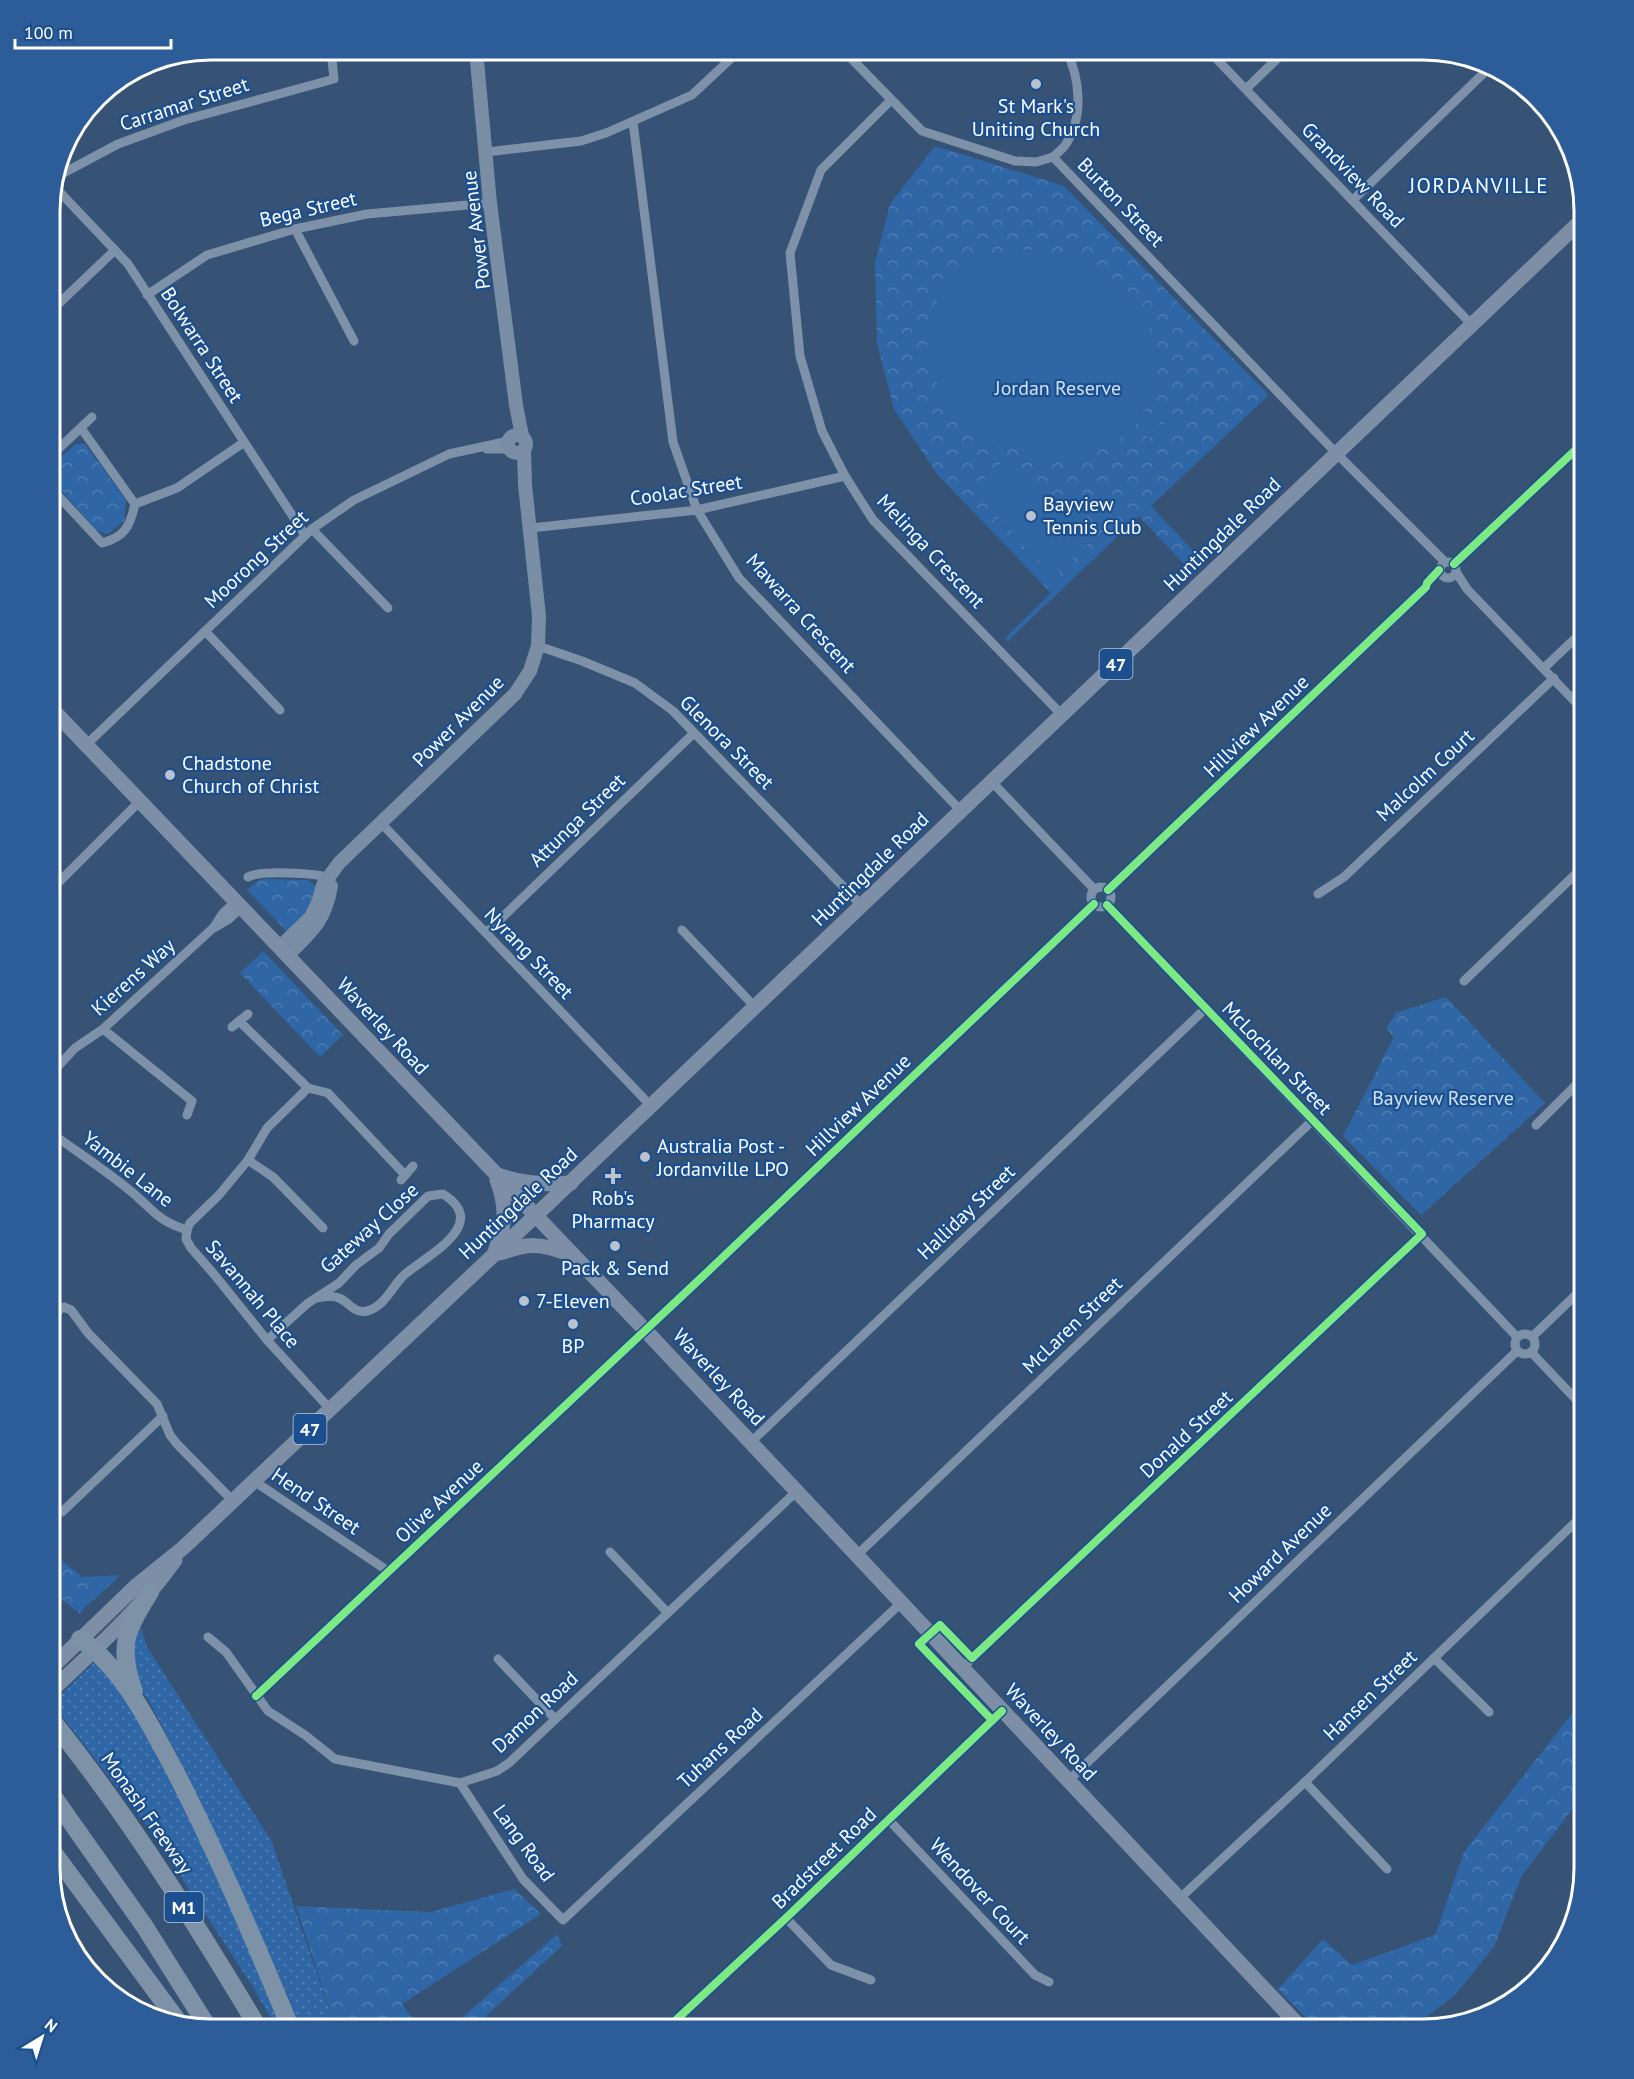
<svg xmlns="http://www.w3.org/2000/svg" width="1634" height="2079" font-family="'PT Sans',sans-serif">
<defs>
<pattern id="grass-dots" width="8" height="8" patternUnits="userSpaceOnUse" patternTransform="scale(1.5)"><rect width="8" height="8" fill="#2f66a5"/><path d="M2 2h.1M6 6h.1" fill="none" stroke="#4e7db2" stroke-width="1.8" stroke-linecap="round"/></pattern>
<pattern id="park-crowns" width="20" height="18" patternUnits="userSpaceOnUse" patternTransform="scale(1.5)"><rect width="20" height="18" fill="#2f66a5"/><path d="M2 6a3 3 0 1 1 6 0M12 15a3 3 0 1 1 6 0" fill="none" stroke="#4e7db2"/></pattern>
</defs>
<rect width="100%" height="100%" fill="#365274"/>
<g fill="url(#grass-dots)">
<path d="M141 1628 147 1647 271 1840 336 2029H300L287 1994 175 1751 149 1701 131 1674 132 1644Z"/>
<path d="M97 1660 114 1677 177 1789 285 2029H277L251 1984 150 1830 52 1703Z"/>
</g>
<g fill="url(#park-crowns)">
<path d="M935 146 1064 186 1269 395 1151 506 1202 560 1190 571 1139 516 1008 641 1005 638 1051 593 937 474 894 409 877 343 875 263 890 204Z"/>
<path d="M76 444H85L126 500 124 521 107 534 96 530 54 482 51 471 56 461Z"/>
<path d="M267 879 308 880 316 886 313 906 290 930 286 931 247 890 259 880Z"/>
<path d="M263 951 343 1035 320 1057 240 973Z"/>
<path d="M1446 997 1545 1103 1421 1215 1343 1136 1394 1037 1386 1028 1396 1013Z"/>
<path d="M50 1551 82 1577 121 1575 79 1613 50 1590Z"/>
<path d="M1584 1698V1794L1521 1877 1494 1947 1455 1995 1411 2029H1317L1278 1989 1323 1939 1352 1965 1435 1935 1464 1852Z"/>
<path d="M514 1889 541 1914 402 2004 420 2029H336L296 1906 431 1912Z"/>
<path d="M557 1934 562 1946 472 2029H449Z"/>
</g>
<g fill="#2f66a5">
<path d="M1027 249C1048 253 1068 257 1088 266 1113 278 1143 309 1152 335 1157 352 1157 372 1153 389 1146 415 1134 432 1110 444 1097 451 1082 458 1067 459 1023 461 976 436 947 403 944 399 941 392 939 387 922 356 923 323 942 292 944 287 947 281 951 277 972 258 1000 253 1027 249Z"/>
<path d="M1172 422 1174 433 1147 438 1145 427Z"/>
<path d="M1008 457 1090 542 1054 576 972 490Z"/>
</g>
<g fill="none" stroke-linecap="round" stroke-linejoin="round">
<g stroke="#7d92a8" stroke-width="9">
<path d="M843 50 922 131 1015 161 1036 162 1053 157 1337 454 1445 562"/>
<path d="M1208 50 1472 325"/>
<path d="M1246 89 1286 50"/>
<path d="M891 100 821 170 790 253 800 356 822 431 845 476 873 520 1062 715"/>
<path d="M633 122 673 442 697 510 739 578 961 811"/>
<path d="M487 152 581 141 606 133 692 95 740 50"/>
<path d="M1053 157C1057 153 1063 149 1066 144 1084 116 1080 78 1066 50"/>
<path d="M56 177 118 144 184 120 334 79 331 50"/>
<path d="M54 186 128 264 305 535"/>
<path d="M1353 200 1490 67"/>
<path d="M295 229 354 341"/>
<path d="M147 295 207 255 295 229 367 214 490 203"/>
<path d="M50 312 115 250"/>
<path d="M81 428 135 504"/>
<path d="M487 449H510"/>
<path d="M50 457 92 417"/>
<path d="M50 487 102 543C125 537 130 526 135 504"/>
<path d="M135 504 177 488 243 443"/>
<path d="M531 528 697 510 845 476"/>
<path d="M312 529 388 608"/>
<circle cx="1448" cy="570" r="8"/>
<path d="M1454 564 1584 442"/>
<path d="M1456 572 1467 589 1584 711"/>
<path d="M205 631 280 710"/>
<path d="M538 646 582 661 635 683 673 711 862 906"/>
<path d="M1544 668 1584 630"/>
<path d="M86 745 312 529 354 500 449 454 509 441"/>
<path d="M992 782 1094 889"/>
<path d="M382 824 651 1106"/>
<path d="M248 877C261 870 316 873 330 878"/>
<circle cx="1101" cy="897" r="10"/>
<path d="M1108 890 1426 587 1427 583 1439 570"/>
<path d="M50 891 140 801"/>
<path d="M1318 894 1344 877 1554 678"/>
<path d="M1107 905 1517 1337"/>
<path d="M214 927 223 913 236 901"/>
<path d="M682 930 755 1007"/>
<path d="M486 933 694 733"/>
<path d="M1464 981 1584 866"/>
<path d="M239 1021 308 1088 328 1093 405 1175"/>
<path d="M232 1027 248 1014"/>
<path d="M103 1029 192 1101 187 1115"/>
<path d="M50 1075 75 1048 103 1029 212 929 229 919 242 907"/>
<path d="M308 1088 267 1128 248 1160 219 1195 190 1223 187 1230 186 1239 191 1248 213 1273 267 1340 330 1409"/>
<path d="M1536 1125 1584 1077"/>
<path d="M50 1132C77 1152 107 1171 133 1193 154 1211 158 1221 187 1230"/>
<path d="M248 1160 273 1177 323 1228"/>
<path d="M401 1180 413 1166"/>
<path d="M50 1323 59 1310 64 1307 71 1310 88 1333 157 1404 170 1435 177 1444 233 1501"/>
<circle cx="1525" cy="1344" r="10"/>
<path d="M1532 1337 1584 1287"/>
<path d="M267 1340 308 1303 339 1283 356 1265 379 1248 389 1234 428 1196 443 1194C492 1225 425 1256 403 1276 392 1287 384 1307 367 1311 354 1314 349 1302 339 1298 332 1295 323 1297 316 1298"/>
<path d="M1531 1352 1584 1408"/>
<path d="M751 1442 1206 1008"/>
<path d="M254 1481 388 1571"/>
<path d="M62 1512 163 1416"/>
<path d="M610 1552 667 1612"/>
<path d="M856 1556 1313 1120"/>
<path d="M208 1637 226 1652 268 1711 305 1735 335 1759 460 1783 497 1771 509 1763 797 1491"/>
<path d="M1434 1658 1489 1712"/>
<path d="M498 1659 555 1719"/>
<path d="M962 1668 1422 1234"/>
<path d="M256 1696 701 1278 1094 904"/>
<path d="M1068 1781 1517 1351"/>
<path d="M1305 1782 1387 1869"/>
<path d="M460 1783 523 1879 563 1920 901 1603"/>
<path d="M888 1819 1035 1975 1049 1982"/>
<path d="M1179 1899 1305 1782 1584 1514"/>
<path d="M786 1918 831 1965 871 1980"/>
<path d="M670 2029 676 2020 786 1918 1002 1711"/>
</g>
<g stroke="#798da4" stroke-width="14">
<path d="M476 50 490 203 516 405 522 436"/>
<circle cx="517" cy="444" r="9"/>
<path d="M280 947 311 917 318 903 323 885 339 863 515 694 530 671 538 646 539 616 525 485 524 450"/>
<path d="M288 955C312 931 325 921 331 886"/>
</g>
<g stroke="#7d8ea7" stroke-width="15">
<path d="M50 707 645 1330 1302 2029"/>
<path d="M498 1175C522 1184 545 1185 571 1183"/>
<path d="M495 1252C505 1223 508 1209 497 1180"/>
<path d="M500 1253C529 1243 540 1243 569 1254"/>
<path d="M50 1669 137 1585 183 1548 535 1216 1584 218"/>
<path d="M50 1692C93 1651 140 1610 175 1560"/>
</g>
<g stroke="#7e92a7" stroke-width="18">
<path d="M80 1639C124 1669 150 1725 175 1771 218 1855 255 1942 291 2029"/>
<path d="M134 1692C118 1646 125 1632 150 1592"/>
<path d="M50 1718C128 1815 195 1922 259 2029"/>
<path d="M50 1792 145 1927 209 2029"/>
<path d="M50 1848 177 2020"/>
</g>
<defs>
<g id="cycleway">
<path d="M1454 564 1584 442"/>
<path d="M1108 890 1426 587 1427 583 1439 570"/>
<path d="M256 1696 701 1278 1094 904"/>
<path d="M992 1720 919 1644 940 1625 972 1658 1422 1234 1107 905"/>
<path d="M670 2029 676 2020 786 1918 1002 1711"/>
</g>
</defs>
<use href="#cycleway" stroke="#1b4f8f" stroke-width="11"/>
<use href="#cycleway" stroke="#7ce984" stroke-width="8"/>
</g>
<g fill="#b9c2ce" stroke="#1b4f8f" stroke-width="2">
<circle cx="1036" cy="84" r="6"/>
<circle cx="1031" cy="516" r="6"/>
<circle cx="170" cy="775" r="6"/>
<circle cx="645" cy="1157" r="6"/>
<path d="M610 1167h6v6h6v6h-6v6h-6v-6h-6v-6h6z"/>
<circle cx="615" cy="1246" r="6"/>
<circle cx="524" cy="1301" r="6"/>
<circle cx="573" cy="1324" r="6"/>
</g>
<g text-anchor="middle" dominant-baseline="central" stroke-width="4.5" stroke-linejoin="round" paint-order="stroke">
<g fill="#1b4f8f" stroke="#bbcadd" stroke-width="1.5">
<rect x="1099.5" y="649" width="33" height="30" rx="4.5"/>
<rect x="293.5" y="1414" width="33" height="30" rx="4.5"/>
<rect x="164.5" y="1892" width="39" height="30" rx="4.5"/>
</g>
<g font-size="18" font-weight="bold" fill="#fff">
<text x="1116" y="664">47</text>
<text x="310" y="1429">47</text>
<text x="184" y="1907">M1</text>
</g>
<g font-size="20" fill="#fff" stroke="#1b4f8f">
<text transform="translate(184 104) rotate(-18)">Carramar Street</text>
<text transform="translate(1353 175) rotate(46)">Grandview Road</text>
<text transform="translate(1121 202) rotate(46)">Burton Street</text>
<text transform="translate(308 209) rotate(-13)">Bega Street</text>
<text transform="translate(476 230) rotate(-97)">Power Avenue</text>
<text transform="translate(202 345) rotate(57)">Bolwarra Street</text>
<text transform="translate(686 490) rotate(-9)">Coolac Street</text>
<text transform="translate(1222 534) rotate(-44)">Huntingdale Road</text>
<text transform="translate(931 551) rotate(47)">Melinga Crescent</text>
<text transform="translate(256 559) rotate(-43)">Moorong Street</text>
<text transform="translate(801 613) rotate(48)">Mawarra Crescent</text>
<text transform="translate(458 721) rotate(-45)">Power Avenue</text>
<text transform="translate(1256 726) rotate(-44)">Hillview Avenue</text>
<text transform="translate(727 742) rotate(45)">Glenora Street</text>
<text transform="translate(1425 775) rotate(-43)">Malcolm Court</text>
<text transform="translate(577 820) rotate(-44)">Attunga Street</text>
<text transform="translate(870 869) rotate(-44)">Huntingdale Road</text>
<text transform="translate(529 953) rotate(46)">Nyrang Street</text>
<text transform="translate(133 977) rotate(-42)">Kierens Way</text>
<text transform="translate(383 1026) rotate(47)">Waverley Road</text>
<text transform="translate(1277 1058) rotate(46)">McLochlan Street</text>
<text transform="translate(858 1105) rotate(-44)">Hillview Avenue</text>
<text transform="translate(128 1169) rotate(38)">Yambie Lane</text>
<text transform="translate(518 1203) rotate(-43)">Huntingdale Road</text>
<text transform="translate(966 1212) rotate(-44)">Halliday Street</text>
<text transform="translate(369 1228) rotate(-42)">Gateway Close</text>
<text transform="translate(253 1294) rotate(50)">Savannah Place</text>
<text transform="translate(1072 1325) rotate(-44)">McLaren Street</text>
<text transform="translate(719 1377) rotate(47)">Waverley Road</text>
<text transform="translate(1186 1434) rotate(-43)">Donald Street</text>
<text transform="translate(316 1501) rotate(34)">Hend Street</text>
<text transform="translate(439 1501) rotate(-43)">Olive Avenue</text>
<text transform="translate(1280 1553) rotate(-44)">Howard Avenue</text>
<text transform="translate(1370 1695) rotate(-44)">Hansen Street</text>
<text transform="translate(535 1712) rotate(-43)">Damon Road</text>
<text transform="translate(1051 1732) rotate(47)">Waverley Road</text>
<text transform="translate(720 1748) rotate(-43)">Tuhans Road</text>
<text transform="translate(147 1813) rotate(55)">Monash Freeway</text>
<text transform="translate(524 1843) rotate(54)">Lang Road</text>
<text transform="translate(824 1858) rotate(-44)">Bradstreet Road</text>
<text transform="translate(980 1891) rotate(47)">Wendover Court</text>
</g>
<g font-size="20" fill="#fff" stroke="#1b4f8f">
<text x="1036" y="106">St Mark's<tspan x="1036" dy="23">Uniting Church</tspan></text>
<text x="1043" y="504" text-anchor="start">Bayview<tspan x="1043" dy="23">Tennis Club</tspan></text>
<text x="182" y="763" text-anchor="start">Chadstone<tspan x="182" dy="23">Church of Christ</tspan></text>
<text x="657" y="1146" text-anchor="start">Australia Post -<tspan x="657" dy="23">Jordanville LPO</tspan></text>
<text x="613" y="1198">Rob's<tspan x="613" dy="23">Pharmacy</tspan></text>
<text x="615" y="1268">Pack &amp; Send</text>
<text x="536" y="1301" text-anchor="start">7-Eleven</text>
<text x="573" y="1346">BP</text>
</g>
<g font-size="20" fill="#cfe3fa" stroke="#1b4f8f">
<text x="1058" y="388">Jordan Reserve</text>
<text x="1443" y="1098">Bayview Reserve</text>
</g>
<g font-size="21" letter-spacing="1.5" fill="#fff" stroke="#1b4f8f">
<text x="1479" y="185">JORDANVILLE</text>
</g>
</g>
<path d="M0 0H1634V2079H0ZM211 60H1423A151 151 0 0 1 1574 211V1868A151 151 0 0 1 1423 2019H211A151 151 0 0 1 60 1868V211A151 151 0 0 1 211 60Z" fill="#2d5d98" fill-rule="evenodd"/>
<path fill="none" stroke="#fff" stroke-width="3" d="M211 60H1423A151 151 0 0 1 1574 211V1868A151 151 0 0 1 1423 2019H211A151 151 0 0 1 60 1868V211A151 151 0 0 1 211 60Z"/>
<g transform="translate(42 2037) rotate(38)" stroke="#1b4f8f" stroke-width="4.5" paint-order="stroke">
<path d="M0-4.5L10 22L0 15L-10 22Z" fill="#ffffff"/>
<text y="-9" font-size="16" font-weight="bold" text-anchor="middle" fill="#ffffff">N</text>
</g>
<path d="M15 39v9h156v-9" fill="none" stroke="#ffffff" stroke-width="3"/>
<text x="24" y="39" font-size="18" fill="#ffffff" stroke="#1b4f8f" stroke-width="4.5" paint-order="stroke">100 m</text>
</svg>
